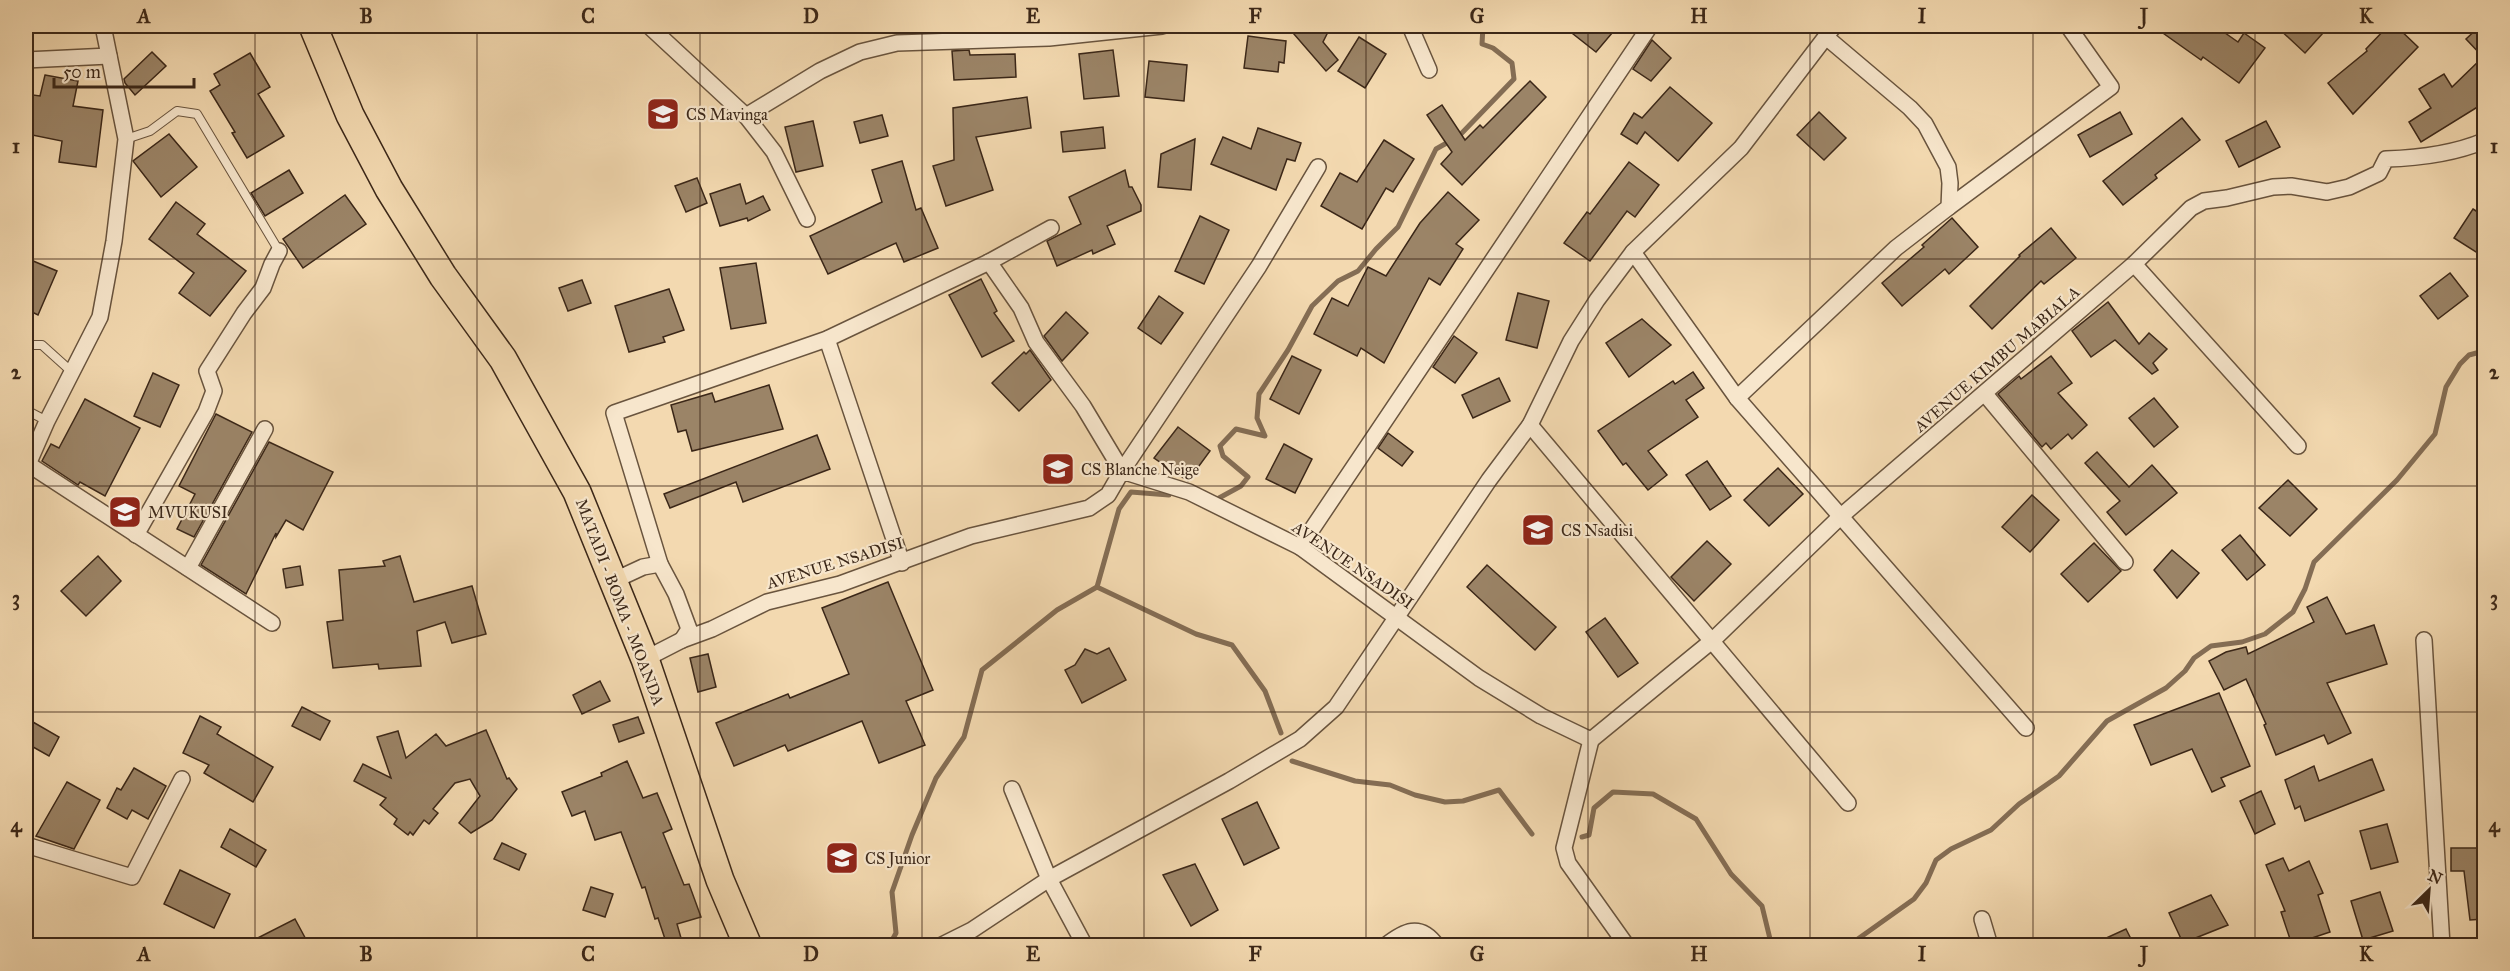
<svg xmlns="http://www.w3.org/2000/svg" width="2510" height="971" font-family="'IM FELL Great Primer',serif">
<rect width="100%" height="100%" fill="#f3d9b0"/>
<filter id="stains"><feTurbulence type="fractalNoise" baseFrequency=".00333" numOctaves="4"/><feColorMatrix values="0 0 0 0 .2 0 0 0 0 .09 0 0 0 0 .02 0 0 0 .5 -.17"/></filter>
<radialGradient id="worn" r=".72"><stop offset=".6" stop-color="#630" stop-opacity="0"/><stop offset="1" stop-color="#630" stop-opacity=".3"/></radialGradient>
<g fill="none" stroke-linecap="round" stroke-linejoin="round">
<g stroke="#846d54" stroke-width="5">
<path d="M1219 498 1241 486 1248 477 1223 456 1220 446 1236 429 1265 436 1257 418 1259 394 1288 350 1312 306 1338 281 1358 271 1376 249 1398 227 1436 149 1459 136 1514 79 1512 63 1493 48 1482 44 1483 26"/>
<path d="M1097 587 1119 509 1131 492 1169 495"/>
<path d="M1292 761 1355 781 1390 785 1415 795 1445 802 1463 801 1499 790 1532 834"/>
<path d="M1582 837 1589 835 1594 808 1613 792 1653 794 1696 819 1731 874 1762 906 1771 943 1776 946"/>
<path d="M889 946 896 933 892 892 912 835 936 778 964 737 982 670 1057 610 1097 587 1196 634 1232 645 1265 691 1281 733"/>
<path d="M1848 946 1914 899 1926 883 1936 860 1951 849 1991 830 2019 804 2059 776 2107 721 2166 688 2185 671 2194 658 2211 646 2242 642 2265 634 2293 612 2305 589 2314 562 2397 480 2435 434 2446 387 2460 364 2469 355 2484 351"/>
</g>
</g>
<g fill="#9b8467" stroke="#3b2718" stroke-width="1.5">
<path d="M1287 26H1331L1323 42 1338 60 1326 71Z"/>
<path d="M1563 26H1618L1596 52Z"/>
<path d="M2153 26H2215L2238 42 2244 33 2265 48 2239 83 2203 57 2201 60Z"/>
<path d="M2276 26H2316L2323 33 2305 53Z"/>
<path d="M2388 26H2396L2418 47 2353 114 2328 83 2367 51 2366 49Z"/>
<path d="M2480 26H2484V103L2421 142 2409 122 2431 108 2419 89 2444 74 2452 87 2483 57 2466 39Z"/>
<path d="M1248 36 1286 41 1284 63 1279 62 1278 72 1244 68Z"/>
<path d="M1359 37 1386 54 1365 88 1338 71Z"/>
<path d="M1652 40 1671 58 1651 81 1633 69Z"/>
<path d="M969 50 970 55 1015 54 1016 77 954 80 952 51Z"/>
<path d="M1113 50 1119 96 1084 99 1079 54Z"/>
<path d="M152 52 166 66 135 95 125 83 124 79Z"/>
<path d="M250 53 270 87 258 94 284 136 247 158 232 133 235 132 210 91 220 85 214 74Z"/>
<path d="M1149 61 1187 65 1184 101 1145 97Z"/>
<path d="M45 75 78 81 73 106 103 110 96 167 59 162 62 141 32 135 33 132 26 130V94L40 96Z"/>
<path d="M1530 81 1546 97 1462 185 1441 164 1452 152 1427 115 1442 105 1465 140 1480 125 1483 128Z"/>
<path d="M1670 87 1712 123 1678 161 1645 132 1637 144 1621 134 1634 113 1642 118Z"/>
<path d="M1027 97 1031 128 976 137 993 190 946 206 933 166 954 160 953 108Z"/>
<path d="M1819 112 1846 138 1824 160 1797 135Z"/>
<path d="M2120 112 2132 134 2090 157 2078 135Z"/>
<path d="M882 115 888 136 860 143 854 122Z"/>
<path d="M2182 118 2200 140 2155 175 2157 178 2123 205 2103 181Z"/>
<path d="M813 121 823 166 796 172 785 127Z"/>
<path d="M2266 121 2280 147 2239 167 2226 141Z"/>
<path d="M1103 127 1105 148 1063 152 1061 132Z"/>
<path d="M1258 128 1301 143 1295 161 1287 159 1276 190 1211 164 1223 137 1251 149Z"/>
<path d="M169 134 197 167 161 197 133 161Z"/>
<path d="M1195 139 1191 190 1158 187 1161 154Z"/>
<path d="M1384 140 1414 159 1393 192 1386 188 1362 229 1321 206 1340 173 1357 182Z"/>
<path d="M902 161 916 210 921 208 938 248 904 262 896 243 828 274 810 236 882 202 872 170Z"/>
<path d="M1629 162 1659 185 1635 217 1627 211 1590 261 1564 243 1587 212 1590 214Z"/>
<path d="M289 170 303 193 265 216 251 193Z"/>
<path d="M1125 170 1129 187H1132L1141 205V211L1107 226 1115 244 1093 254 1092 250 1057 266 1047 241 1081 224 1069 197Z"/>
<path d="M697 178 707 203 686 212 675 186Z"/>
<path d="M740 184 746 204 763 196 770 210 748 221 747 218 720 226 710 194Z"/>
<path d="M1448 192 1479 220 1456 244 1463 249 1440 285 1429 278 1384 363 1361 348 1357 356 1314 334 1332 298 1348 306 1368 267 1386 276 1420 223Z"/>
<path d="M345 195 366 224 303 268 283 239Z"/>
<path d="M176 202 205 224 197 234 246 271 210 316 179 293 194 273 149 239Z"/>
<path d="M2473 209 2484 216V257L2454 238Z"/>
<path d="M1200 216 1229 230 1204 284 1175 271Z"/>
<path d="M1952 218 1978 247 1949 274 1945 269 1902 306 1882 283 1924 247 1922 245Z"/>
<path d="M2051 228 2076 258 2044 284 2041 281 1992 329 1970 306 2020 256 2019 255Z"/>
<path d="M26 258 57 271 38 315 26 309Z"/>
<path d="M756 263 766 323 731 329 720 268Z"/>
<path d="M2450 273 2468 296 2438 319 2420 296Z"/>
<path d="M981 279 997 311 994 313 1014 341 982 357 949 295Z"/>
<path d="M582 280 591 303 568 311 559 288Z"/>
<path d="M669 289 684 330 663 337 665 342 629 352 615 306Z"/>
<path d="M1518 293 1549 301 1537 348 1506 340Z"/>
<path d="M1159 296 1183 313 1161 344 1138 328Z"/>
<path d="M2108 302 2139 344 2149 333 2167 349 2153 363 2158 370 2152 374 2115 340 2091 357 2072 331Z"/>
<path d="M1066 312 1088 333 1062 361 1044 336Z"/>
<path d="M1642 319 1671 345 1629 377 1606 343Z"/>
<path d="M1454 336 1477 353 1455 383 1433 367Z"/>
<path d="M1030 350 1051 380 1019 411 992 383 1024 352 1026 354Z"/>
<path d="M1292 356 1321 370 1299 414 1270 399Z"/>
<path d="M2051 356 2072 383 2058 393 2087 425 2072 439 2068 434 2051 449 2046 443 2042 447 1998 394 2019 376 2021 379Z"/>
<path d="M1693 372 1704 388 1686 400 1698 417 1648 451 1667 475 1648 490 1626 463 1623 465 1598 431 1673 381 1675 384Z"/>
<path d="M153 373 179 385 160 427 134 416Z"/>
<path d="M1499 378 1510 401 1473 418 1462 395Z"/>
<path d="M769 385 783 429 692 451 686 430 678 432 671 405 712 393 715 402Z"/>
<path d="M2154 398 2178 427 2154 447 2129 418Z"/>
<path d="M85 399 140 428 105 496 80 482 78 485 42 461 51 444 59 448Z"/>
<path d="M216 414 252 432 194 537 177 529 195 494 179 486Z"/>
<path d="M1178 427 1210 451 1188 481 1154 458Z"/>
<path d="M1388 433 1413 452 1402 466 1378 448Z"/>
<path d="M817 435 830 469 743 502 736 482 670 508 664 494Z"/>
<path d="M269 442 333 472 303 530 286 520 276 537V533L246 594 201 565Z"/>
<path d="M1284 444 1312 459 1295 493 1266 479Z"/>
<path d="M2097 452 2129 487 2152 465 2177 493 2126 535 2107 512 2120 501 2085 463Z"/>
<path d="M1707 461 1731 496 1710 510 1686 475Z"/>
<path d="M1778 468 1803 494 1769 526 1744 500Z"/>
<path d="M2288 480 2317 509 2290 536 2259 508Z"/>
<path d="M2032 495 2059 520 2030 552 2002 527Z"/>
<path d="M2240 535 2265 565 2247 580 2222 550Z"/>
<path d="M1707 541 1731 564 1694 601 1671 577Z"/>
<path d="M2094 543 2121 571 2088 602 2061 574Z"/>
<path d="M2172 550 2199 573 2177 598 2154 570Z"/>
<path d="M98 556 121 581 86 616 61 591Z"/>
<path d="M400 556 414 602 472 586 486 634 452 643 445 622 417 631 421 666 379 669 378 664 333 668 327 622 343 620 339 570 385 566 383 561Z"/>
<path d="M1487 565 1556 627 1535 650 1467 587Z"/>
<path d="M300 566 303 585 286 588 283 569Z"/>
<path d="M888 582 933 690 906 701 925 745 879 763 862 721 788 751 785 745 734 766 716 723 788 694 790 698 849 674 822 608Z"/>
<path d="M2327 597 2346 634 2374 625 2387 664 2327 683 2351 733 2328 744 2324 735 2276 755 2264 725 2266 724 2246 679 2224 690 2209 661 2226 652 2246 647 2248 654 2314 622 2307 607Z"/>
<path d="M1605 618 1638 663 1618 677 1586 632Z"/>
<path d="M1109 648 1126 680 1082 703 1065 670 1075 665 1085 649 1097 654Z"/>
<path d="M708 654 716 687 698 692 690 658Z"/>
<path d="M600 681 610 701 582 714 573 695Z"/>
<path d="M2219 693 2250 766 2221 778 2225 786 2212 792 2192 749 2151 765 2134 725Z"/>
<path d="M302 707 330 721 320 740 292 726Z"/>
<path d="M200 716 221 727 217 734 273 767 253 802 204 773 209 765 183 753Z"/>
<path d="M638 717 644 733 619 742 613 725Z"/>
<path d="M26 718 59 737 49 756 26 743Z"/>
<path d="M486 730 507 779 509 778 517 789 492 820 471 833 459 823 480 796 470 779 455 783 433 809 438 813 429 824 424 820 413 835 410 832 408 835 394 824 397 819 380 805 386 798 354 781 363 764 391 778 377 737 398 731 406 758 436 734 446 746Z"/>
<path d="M2372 759 2384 790 2305 821 2300 806 2295 809 2285 780 2314 766 2319 781Z"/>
<path d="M627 761 643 798 657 793 672 829 663 833 684 885 689 884 701 917 677 924 683 945H667L658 918 655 919 645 887 642 888 621 832 595 840 585 811 572 816 562 792 602 776 601 773Z"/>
<path d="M134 768 166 786 148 819 132 810 127 819 107 808 117 788 121 790Z"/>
<path d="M67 782 100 800 74 849 36 836Z"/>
<path d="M2261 791 2275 824 2255 834 2240 801Z"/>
<path d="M1257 802 1279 848 1244 865 1222 819Z"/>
<path d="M2387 824 2398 862 2371 869 2360 831Z"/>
<path d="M230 829 266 850 256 867 221 847Z"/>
<path d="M502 843 526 854 519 870 494 859Z"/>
<path d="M2451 848H2483L2484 919 2470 920 2464 871H2451Z"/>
<path d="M2283 858 2289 871 2309 861 2323 893 2318 895 2330 932 2309 939 2311 945H2292L2281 912 2285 911 2266 865Z"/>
<path d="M1195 864 1218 910 1191 926 1163 875Z"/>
<path d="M180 870 230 894 214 928 164 904Z"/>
<path d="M591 887 613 894 605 917 583 910Z"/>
<path d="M2380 892 2393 931 2363 940 2351 901Z"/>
<path d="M2211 895 2228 925 2183 943 2169 913Z"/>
<path d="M295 919 309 945H244Z"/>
<path d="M2126 929 2134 945H2091Z"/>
</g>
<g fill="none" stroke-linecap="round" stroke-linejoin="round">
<defs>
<g id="lane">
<path d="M126 139 150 131 177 111 197 114 279 251"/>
<path d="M26 345H42L72 372"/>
<path d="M26 410 47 421"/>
</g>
<g id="street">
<path d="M649 26 746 116 774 152 807 219"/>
<path d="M1410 26 1429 70"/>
<path d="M26 60 109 56"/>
<path d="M746 116 820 71 860 52 897 43 1049 38 1162 26"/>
<path d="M1949 207 2111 87 2068 26"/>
<path d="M1633 252 1737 398 2026 728"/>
<path d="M989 262 1021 308 1036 342 1083 406 1122 471 1259 266 1318 167"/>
<path d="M2134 264 2298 446"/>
<path d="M827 339 902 563"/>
<path d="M1985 394 2125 562"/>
<path d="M1737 398 1896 248 1949 207 1950 183 1948 167 1925 124 1910 108 1826 37"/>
<path d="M1530 425 1848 803"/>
<path d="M28 464 272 623"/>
<path d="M26 469 47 421 100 317 114 241 126 139 103 26"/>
<path d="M136 535 206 412 214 391 207 371 244 313 263 288 272 264 279 251"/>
<path d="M1300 547 1650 26"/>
<path d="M660 564 614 413 827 339 989 262 1051 228"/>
<path d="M188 568 265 429"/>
<path d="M615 580 643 567 660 564 676 594 689 629 682 640 712 629 767 602 840 584 971 536 1089 508 1108 495 1122 471 1189 492 1300 547 1479 678 1541 716 1591 740"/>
<path d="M2424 640 2442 946"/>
<path d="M645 659 682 640"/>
<path d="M1591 740 1713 640 1840 517 2134 264 2191 208 2204 201 2227 198 2273 187 2291 186 2327 192 2349 187 2379 173 2386 159C2420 158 2453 154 2484 141"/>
<path d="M1591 740 1564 848 1568 863 1627 946"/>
<path d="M1012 789 1049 879 1085 946"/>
<path d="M26 845 132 877 182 779"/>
<path d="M1982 919 1990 946"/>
<path d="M940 946 972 930 1049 879 1229 781 1300 739 1336 707 1489 480 1530 425 1571 341 1597 300 1633 252 1741 148 1834 26"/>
<path d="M1385 946C1404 931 1420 922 1437 946"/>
</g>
<path id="highway" d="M313 26 350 115 389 189 443 276 503 359 577 492 645 659 720 880 748 946"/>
</defs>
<use href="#lane" stroke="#69543e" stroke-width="10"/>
<use href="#street" stroke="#69543e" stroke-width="18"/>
<use href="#highway" stroke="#3b2718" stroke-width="30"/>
<use href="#lane" stroke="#f7e6cc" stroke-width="8"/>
<use href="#street" stroke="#f7e6cc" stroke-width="15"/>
<use href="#highway" stroke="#f3d9b0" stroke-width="27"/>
</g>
<path fill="none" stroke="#3b2718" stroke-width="1.5" stroke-opacity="0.55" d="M255 26V946M477 26V946M700 26V946M922 26V946M1144 26V946M1366 26V946M1588 26V946M1810 26V946M2033 26V946M2255 26V946M26 259H2484M26 486H2484M26 712H2484"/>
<defs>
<symbol id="school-square" viewBox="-11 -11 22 22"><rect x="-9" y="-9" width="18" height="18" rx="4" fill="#8f2418" stroke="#f7e6cc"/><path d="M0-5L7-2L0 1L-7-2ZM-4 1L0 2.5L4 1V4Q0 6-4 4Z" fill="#fff"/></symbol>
</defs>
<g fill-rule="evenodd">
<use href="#school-square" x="644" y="95" width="38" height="38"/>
<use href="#school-square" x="1039" y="450" width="38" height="38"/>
<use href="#school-square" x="106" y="493" width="38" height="38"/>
<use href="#school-square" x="1519" y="511" width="38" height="38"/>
<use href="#school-square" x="823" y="839" width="38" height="38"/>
</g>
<g text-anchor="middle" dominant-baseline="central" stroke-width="4.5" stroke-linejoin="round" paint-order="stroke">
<g font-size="16" fill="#3b2718" stroke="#f7e6cc" text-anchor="start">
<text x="686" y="114">CS Mavinga</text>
<text x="1081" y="469">CS Blanche Neige</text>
<text x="148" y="512">MVUKUSI</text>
<text x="1561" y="530">CS Nsadisi</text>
<text x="865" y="858">CS Junior</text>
</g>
<g font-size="16" fill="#3b2718" stroke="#f7e6cc">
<text transform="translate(1997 359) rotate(-41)">AVENUE KIMBU MABIALA</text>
<text transform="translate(835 563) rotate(-17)">AVENUE NSADISI</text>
<text transform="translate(1353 565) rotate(34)">AVENUE NSADISI</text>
<text transform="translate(620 602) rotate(69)">MATADI - BOMA - MOANDA</text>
</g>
</g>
<rect width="2510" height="971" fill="none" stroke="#f3d9b0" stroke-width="66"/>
<g transform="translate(2429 890) rotate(25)" stroke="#f7e6cc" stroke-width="4.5" paint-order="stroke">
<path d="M0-4.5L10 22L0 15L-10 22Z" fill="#3b2718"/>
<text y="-9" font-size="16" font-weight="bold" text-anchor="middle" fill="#3b2718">N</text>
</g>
<path d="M54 78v9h140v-9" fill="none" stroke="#3b2718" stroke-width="3"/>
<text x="63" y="78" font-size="18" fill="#3b2718" stroke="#f7e6cc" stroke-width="4.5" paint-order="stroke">50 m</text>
<rect x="33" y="33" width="2444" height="905" fill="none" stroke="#3b2718" stroke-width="2"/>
<g font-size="20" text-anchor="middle" font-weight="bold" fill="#3b2718">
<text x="144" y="23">A</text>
<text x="366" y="23">B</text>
<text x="588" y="23">C</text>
<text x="811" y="23">D</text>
<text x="1033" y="23">E</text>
<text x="1255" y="23">F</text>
<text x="1477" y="23">G</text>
<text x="1699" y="23">H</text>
<text x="1922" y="23">I</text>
<text x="2144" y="23">J</text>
<text x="2366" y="23">K</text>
<text x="16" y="153">1</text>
<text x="2494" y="153">1</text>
<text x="16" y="379">2</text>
<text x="2494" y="379">2</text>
<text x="16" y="605">3</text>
<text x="2494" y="605">3</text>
<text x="16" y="832">4</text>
<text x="2494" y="832">4</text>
<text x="144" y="961">A</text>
<text x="366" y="961">B</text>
<text x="588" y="961">C</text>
<text x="811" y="961">D</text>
<text x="1033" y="961">E</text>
<text x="1255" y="961">F</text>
<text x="1477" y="961">G</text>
<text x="1699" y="961">H</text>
<text x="1922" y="961">I</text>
<text x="2144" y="961">J</text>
<text x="2366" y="961">K</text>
</g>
<rect width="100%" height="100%" filter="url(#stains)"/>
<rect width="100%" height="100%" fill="url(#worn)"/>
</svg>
